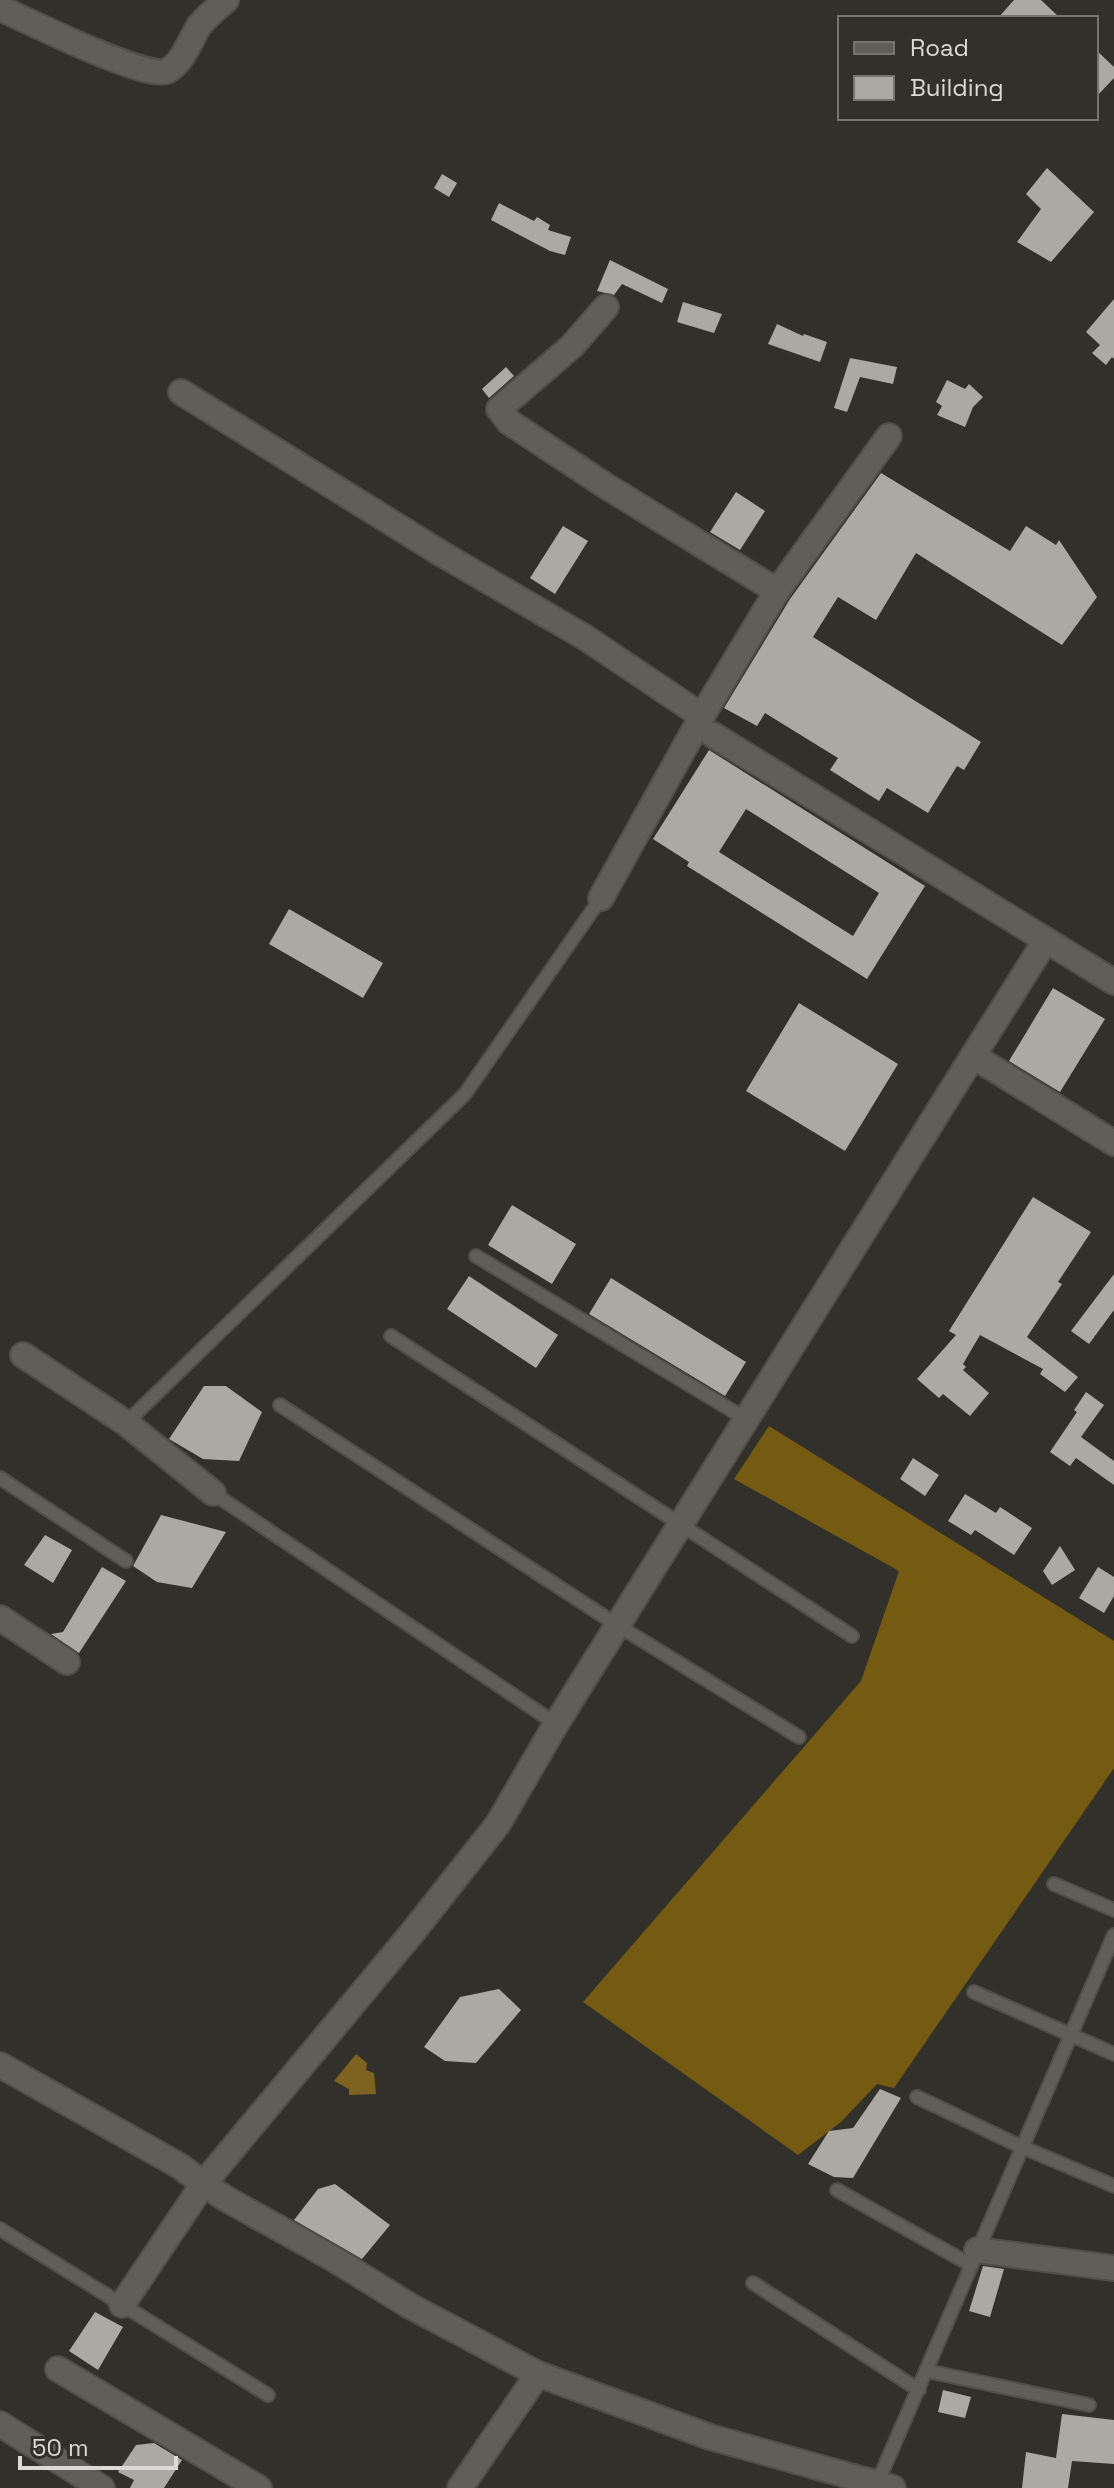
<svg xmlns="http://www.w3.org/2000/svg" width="1114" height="2488" font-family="'Space Grotesk',sans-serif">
<rect width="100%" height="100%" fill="#32302a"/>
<path fill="#755a12" d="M769 1426 1114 1641V1768L894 2088 877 2084 841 2122 798 2155 583 2002 861 1681 899 1571 734 1479Z"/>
<path fill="#7e631e" d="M356 2054 367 2063 366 2070 374 2073 376 2094 349 2095V2089L334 2081Z"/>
<g fill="#aca9a2" fill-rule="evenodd">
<path d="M1014 0H1041L1060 18H998Z"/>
<path d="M1096 50 1114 67V78L1096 97Z"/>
<path d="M1047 168 1094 212 1051 262 1017 242 1041 209 1026 194Z"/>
<path d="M442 174 457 183 449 197 434 188Z"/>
<path d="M499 203 534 221 537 217 550 225 548 230 571 237 565 255 550 251 491 220Z"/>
<path d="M610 260 668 289 662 303 622 284 614 295 597 291Z"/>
<path d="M1114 299V359L1112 357 1106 365 1092 353 1100 345 1086 332Z"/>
<path d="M683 302 722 314 714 333 677 322Z"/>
<path d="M777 324 803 336 804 334 827 342 820 362 768 344Z"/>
<path d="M850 358 897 367 893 384 860 377 847 412 834 408Z"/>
<path d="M506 367 514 376 489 398 482 389Z"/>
<path d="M947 380 965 389 969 384 983 397 973 407 965 427 937 415 942 406 936 402Z"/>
<path d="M881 473 1010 551 1026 526 1056 545 1059 540 1097 597 1062 645 916 553 876 620 838 597 813 637 981 742 964 770 957 766 928 813 887 788 879 801 830 770 838 758 765 713 757 726 724 708 790 599Z"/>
<path d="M736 492 765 511 740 550 710 532Z"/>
<path d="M563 526 588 541 555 594 530 578Z"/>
<path d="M709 750 925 886 867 979 687 866 689 862 653 839ZM746 809 879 893 853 936 719 852Z"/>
<path d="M289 909 383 963 363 998 269 944Z"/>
<path d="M1053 988 1105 1019 1060 1092 1009 1061Z"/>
<path d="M799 1003 898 1064 845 1151 746 1091Z"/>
<path d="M1033 1197 1091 1232 1058 1282 1062 1284 1027 1337 1078 1377 1065 1392 1040 1374 1043 1369 980 1335 963 1364 966 1367 963 1370 989 1393 970 1416 943 1394 939 1398 917 1379 956 1335 949 1331Z"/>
<path d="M512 1205 576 1244 552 1284 488 1245Z"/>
<path d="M1114 1274V1310L1089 1344 1071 1331Z"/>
<path d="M469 1276 558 1335 536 1368 447 1309Z"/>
<path d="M611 1278 746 1362 725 1396 589 1314Z"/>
<path d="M204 1386H226L262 1412 239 1461 203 1459 169 1439Z"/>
<path d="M1086 1392 1104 1405 1081 1437 1114 1461V1485L1076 1458 1070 1466 1050 1452 1077 1412 1074 1410Z"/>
<path d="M913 1458 939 1475 925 1496 900 1479Z"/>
<path d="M965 1494 996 1513 1000 1507 1032 1528 1014 1555 975 1530 971 1535 948 1521Z"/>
<path d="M161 1515 226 1532 192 1588 157 1582 133 1566Z"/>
<path d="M45 1535 72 1550 53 1583 24 1565Z"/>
<path d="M1060 1546 1075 1570 1052 1585 1043 1571Z"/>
<path d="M102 1567 126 1581 79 1653 51 1634 63 1632Z"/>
<path d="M1098 1567 1114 1577V1596L1104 1613 1079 1598Z"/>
<path d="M499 1989 521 2010 476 2063 445 2061 424 2047 460 1997Z"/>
<path d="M880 2089 901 2098 853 2178 834 2177 808 2164 829 2131 853 2128Z"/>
<path d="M335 2184 390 2225 362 2259 294 2220 318 2189Z"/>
<path d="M983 2266 1004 2269 990 2317 969 2311Z"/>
<path d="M95 2312 123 2327 98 2370 69 2351Z"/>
<path d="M943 2390 971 2397 965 2418 938 2412Z"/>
<path d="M1062 2414 1114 2420V2464L1072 2461 1068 2488H1022L1026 2452 1056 2458Z"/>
<path d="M154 2443 182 2460 164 2488H130L134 2480 118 2472 136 2445Z"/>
</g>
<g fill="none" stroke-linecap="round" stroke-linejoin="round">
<defs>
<g id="lane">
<path d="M476 1256 746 1419"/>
<path d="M391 1336 852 1636"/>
<path d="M280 1405 617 1625 799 1737"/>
<path d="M126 1423 465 1094 601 898"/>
<path d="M0 1478 126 1561"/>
<path d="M213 1493 556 1724"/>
<path d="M1054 1884 1114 1910"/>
<path d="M974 1992 1114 2054"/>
<path d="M917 2097 1022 2147 1114 2186"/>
<path d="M837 2190 971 2265"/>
<path d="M0 2229 268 2395"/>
<path d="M753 2283 919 2390"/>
<path d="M927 2371 1089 2405"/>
<path d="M877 2484 1114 1935"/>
</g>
<g id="street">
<path d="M0 8C26 20 146 80 167 71 183 63 190 40 199 26 207 16 217 8 226 0"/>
<path d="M606 307 572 346 499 409 509 422 606 486 777 591"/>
<path d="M181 392 442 554 586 638 702 716"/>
<path d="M713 735 1114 982"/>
<path d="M601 898 702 716 777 591 889 436"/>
<path d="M1046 940 973 1056 1114 1143"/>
<path d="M23 1355 126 1423 213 1493"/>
<path d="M0 1618 67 1662"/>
<path d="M0 2065 178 2165 223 2197 334 2259 410 2306 538 2374 710 2437 893 2488"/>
<path d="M977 2250 1114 2268"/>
<path d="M122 2305 204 2183 412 1933 498 1824 556 1724 973 1056"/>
<path d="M58 2369 259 2488"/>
<path d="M0 2424 102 2488"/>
<path d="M460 2488 538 2374"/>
</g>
</defs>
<use href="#lane" stroke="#504e49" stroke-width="16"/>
<use href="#street" stroke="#504e49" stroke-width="28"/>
<use href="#lane" stroke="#615e58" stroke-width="12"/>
<use href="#street" stroke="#615e58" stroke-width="24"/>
</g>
<rect x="838" y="16" width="260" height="104" fill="#32302a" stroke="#76746f" stroke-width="2"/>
<rect x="854" y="42" width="40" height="12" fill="#615e58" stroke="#76746f" stroke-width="2"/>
<text x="910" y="56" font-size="24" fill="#dbdad6">Road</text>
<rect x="854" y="76" width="40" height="24" fill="#aca9a2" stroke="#76746f" stroke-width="2"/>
<text x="910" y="96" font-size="24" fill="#dbdad6">Building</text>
<path d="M20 2456v12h156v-12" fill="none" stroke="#dbdad6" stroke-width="4"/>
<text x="32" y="2456" font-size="24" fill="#dbdad6" stroke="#32302a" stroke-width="6" paint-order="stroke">50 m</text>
</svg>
